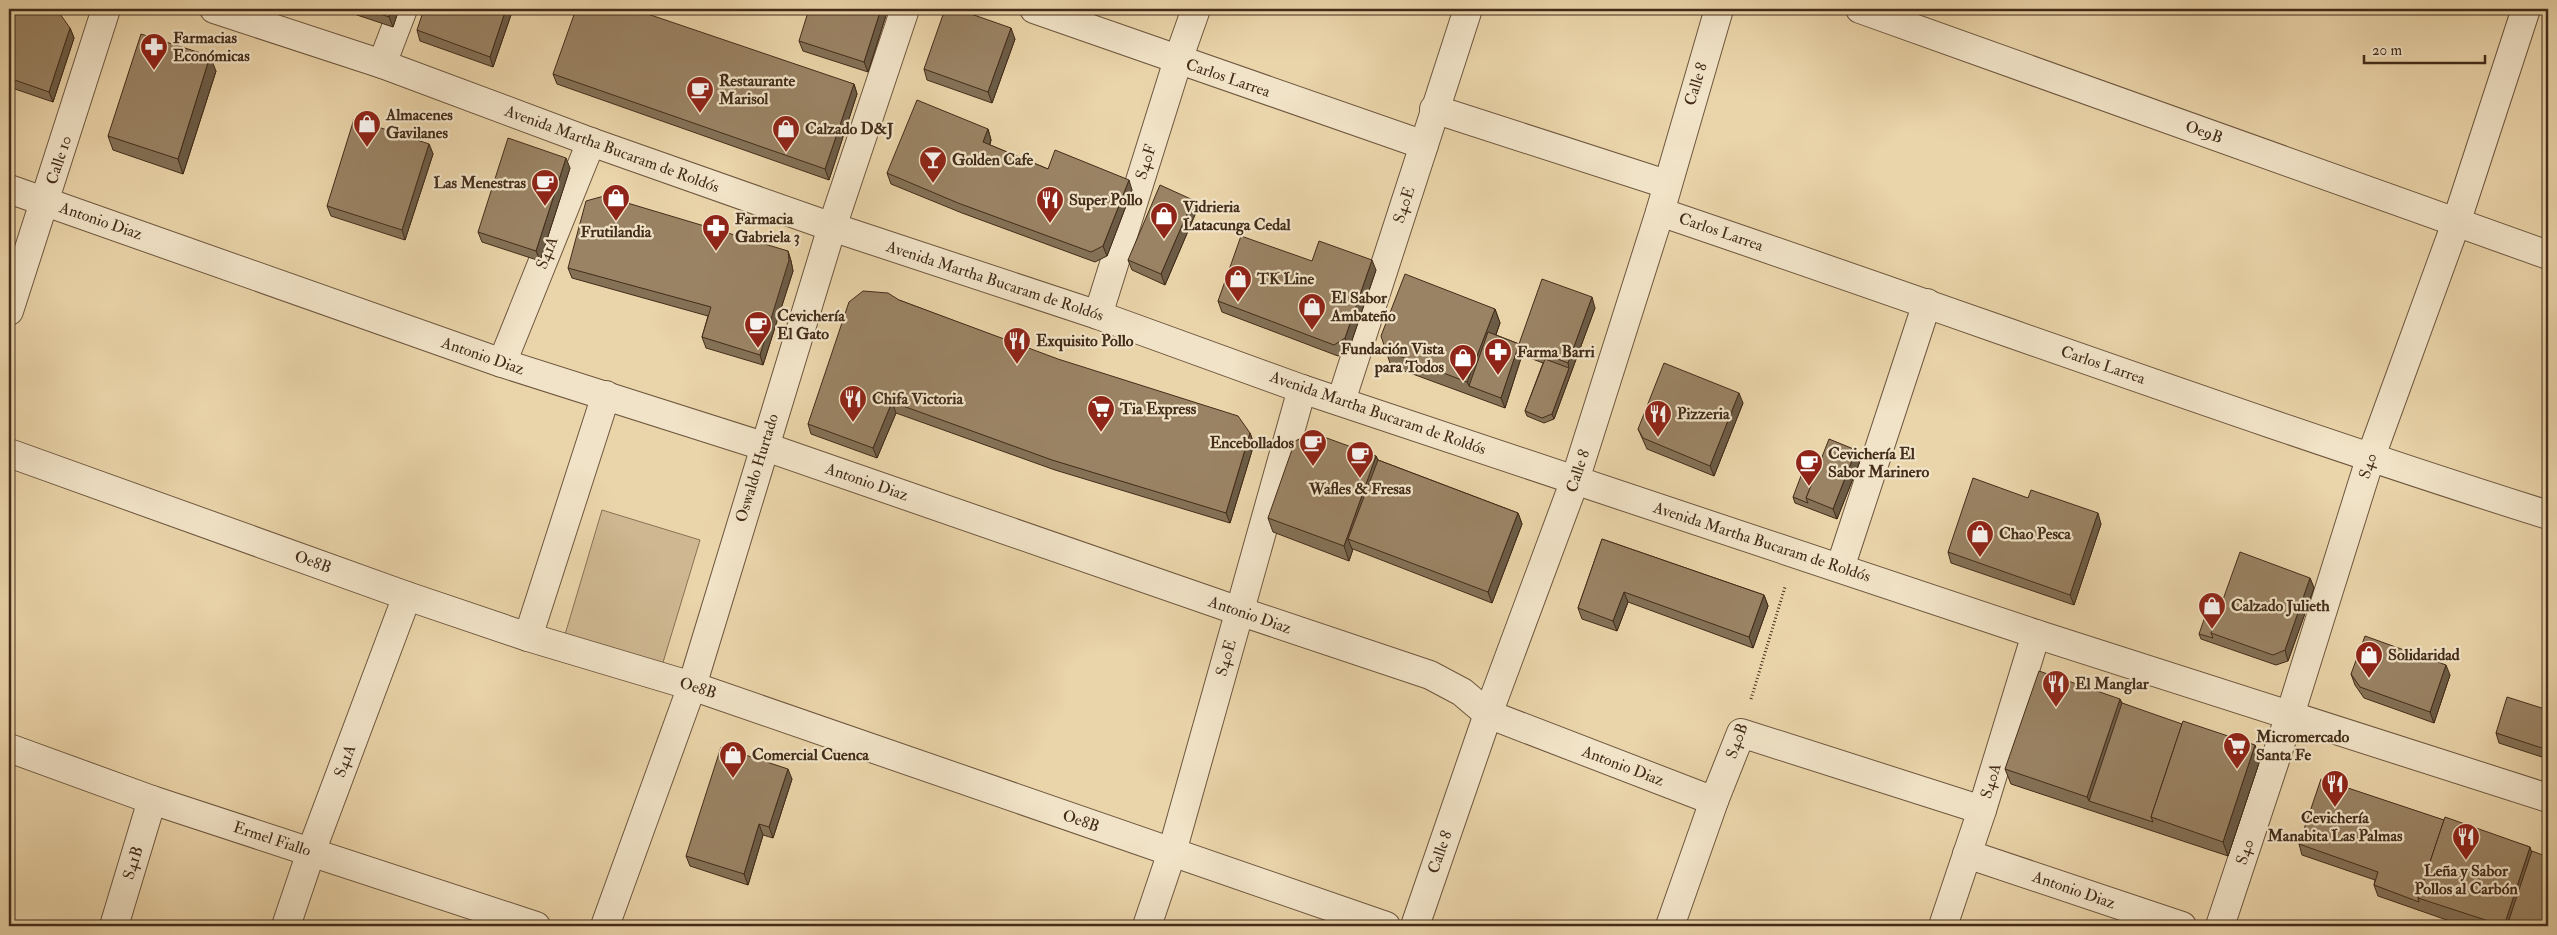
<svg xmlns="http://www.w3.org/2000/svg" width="2557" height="935" font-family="'IM FELL Double Pica',serif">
<rect width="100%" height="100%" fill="#ead4a9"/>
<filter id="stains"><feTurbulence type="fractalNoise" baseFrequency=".004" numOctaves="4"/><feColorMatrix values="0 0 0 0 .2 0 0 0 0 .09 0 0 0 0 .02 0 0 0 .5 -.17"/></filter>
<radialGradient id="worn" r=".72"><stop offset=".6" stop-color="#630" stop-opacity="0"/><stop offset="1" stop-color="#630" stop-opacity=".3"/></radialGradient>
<path fill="#ceb791" stroke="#887256" d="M602 510 700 540 658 679 561 648Z"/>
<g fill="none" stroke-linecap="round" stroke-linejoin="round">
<defs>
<g id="minor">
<path d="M1034 9 1424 145"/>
<path d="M1860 9 2548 255"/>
<path d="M382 64 403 9"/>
<path d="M1434 109 1666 184"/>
<path d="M9 189 502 363 763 446 1239 611 1430 675 1462 692 1488 714 1714 801"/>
<path d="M1660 212C1956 312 2250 421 2548 515"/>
<path d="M9 311 106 9"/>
<path d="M1098 315 1178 60 1196 9"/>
<path d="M502 363 591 142"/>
<path d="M1341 401 1468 9"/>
<path d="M9 453 407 596 528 637 692 686 1386 926"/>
<path d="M1840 568 1927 303"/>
<path d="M528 637 606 395"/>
<path d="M9 748 152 800 536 926"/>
<path d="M1967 854 2182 926"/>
<path d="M114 926 152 800"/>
<path d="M286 926 311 852 407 596"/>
<path d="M605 926 692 686 832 227 905 9"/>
<path d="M1147 926 1172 852 1302 389"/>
<path d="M1415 926 1488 714 1575 480 1660 212 1719 9"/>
<path d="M1670 926 1714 801 1741 733 1982 810"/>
<path d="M1943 926 1982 810 2036 634"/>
<path d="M2220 926 2290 715 2370 459 2456 223 2526 9"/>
</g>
<path id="tertiary" d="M214 9 382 64 591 142 832 227 1098 315 1302 389 2036 634 2548 798"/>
</defs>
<use href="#minor" stroke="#6d563e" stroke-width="30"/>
<use href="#tertiary" stroke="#6d563e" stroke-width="30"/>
<path stroke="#432c1a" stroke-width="3" stroke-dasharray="1 2.5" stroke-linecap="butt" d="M1751 699 1785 587"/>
<use href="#minor" stroke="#f1e3c7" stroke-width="28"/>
<use href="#tertiary" stroke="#f1e3c7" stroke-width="28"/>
</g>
<g fill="#847156" stroke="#432c1a">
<path d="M9 9 70 28 74 38 53 102 9 87Z"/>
<path d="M339 9H399L393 27Z"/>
<path d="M513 9 493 67 420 41 417 30Z"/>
<path d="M888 9 868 72 803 51 799 41Z"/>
<path d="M1015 39 992 103 927 80 924 69Z"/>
<path d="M216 71 183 174 113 150 108 136Z"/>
<path d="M553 74 854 84 857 94 829 180 557 84Z"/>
<path d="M988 129 991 140 990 145 1048 169 1132 190 1107 256 1095 262 962 213 891 184 887 173Z"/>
<path d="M429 144 433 154 405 240 331 216 327 206Z"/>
<path d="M570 168 540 261 482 242 478 232Z"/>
<path d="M1197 210 1165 285 1132 270 1128 260Z"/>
<path d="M788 251 791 261 793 271 763 365 706 348 702 337 708 316 572 278 568 268Z"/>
<path d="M1376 270 1349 349 1338 356 1222 312 1218 301Z"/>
<path d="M899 300 1250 433 1254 444 1230 523 1055 470 896 413 877 458 811 434 808 424Z"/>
<path d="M1595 308 1554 419 1544 423 1527 416 1525 411 1543 363 1522 355 1519 344Z"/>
<path d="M1495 309 1500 323 1496 335 1519 344 1522 355 1505 408 1391 366 1386 351Z"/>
<path d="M1743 403 1714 476 1647 449 1638 429Z"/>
<path d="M1376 456 1378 460 1518 513 1522 524 1492 603 1353 549 1349 561 1273 532 1268 518Z"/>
<path d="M1860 461 1837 519 1795 503 1793 497Z"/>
<path d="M2101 524 2074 605 1951 563 1948 552Z"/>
<path d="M1602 539 1764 595 1768 606 1753 648 1628 602 1617 631 1582 619 1578 608Z"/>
<path d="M2310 578 2314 588 2288 661 2276 665 2201 639 2199 634 2218 615Z"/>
<path d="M2351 674 2450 675 2434 723 2364 698 2355 685Z"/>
<path d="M2120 699 2122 703 2260 760 2228 856 2011 784 2005 769Z"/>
<path d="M2548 710V759L2499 743 2496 733Z"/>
<path d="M792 779 773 838 763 835 748 885 690 866 686 856Z"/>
<path d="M2444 820 2530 847 2548 926H2464L2378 896 2374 885 2375 880 2302 855 2299 844Z"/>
</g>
<g fill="#6c5c46" stroke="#432c1a">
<path d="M392 9H399L393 27 389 17Z"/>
<path d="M506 9H513L493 67 490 57Z"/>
<path d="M881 9H888L868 72 864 62Z"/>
<path d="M70 28 74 38 53 102 49 92Z"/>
<path d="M1011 28 1015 39 992 103 988 92Z"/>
<path d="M210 56 216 71 183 174 178 159Z"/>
<path d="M854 84 857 94 829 180 825 169Z"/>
<path d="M988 129 991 140 987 152 983 142Z"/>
<path d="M429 144 433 154 405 240 402 230Z"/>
<path d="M566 158 570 168 540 261 536 251Z"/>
<path d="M1129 180 1132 190 1107 256 1103 246Z"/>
<path d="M1193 200 1197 210 1165 285 1161 274Z"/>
<path d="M788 251 791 261 793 271 763 365 760 355Z"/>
<path d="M1372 260 1376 270 1349 349 1345 338Z"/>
<path d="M1592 297 1595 308 1554 419 1552 414 1569 368 1568 363Z"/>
<path d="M1495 309 1500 323 1476 388 1469 386 1467 382Z"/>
<path d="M1519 344 1522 355 1505 408 1501 398Z"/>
<path d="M1739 393 1743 403 1714 476 1710 466Z"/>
<path d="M892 402 896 413 877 458 873 448Z"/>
<path d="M1250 433 1254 444 1230 523 1226 513Z"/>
<path d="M1856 450 1860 461 1837 519 1833 509Z"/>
<path d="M1376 456 1382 470 1348 539 1352 549H1353L1349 561 1344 546Z"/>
<path d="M1518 513 1522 524 1492 603 1488 592Z"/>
<path d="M2098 513 2101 524 2074 605 2070 595Z"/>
<path d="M2310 578 2314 588 2288 661 2285 650Z"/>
<path d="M1624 592 1628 602 1617 631 1613 621Z"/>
<path d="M1764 595 1768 606 1753 648 1749 637Z"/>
<path d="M2446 665 2450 675 2434 723 2430 712Z"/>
<path d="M2120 699 2125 713 2089 801 2087 797Z"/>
<path d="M2255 745 2260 760 2228 856 2223 842Z"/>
<path d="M788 769 792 779 773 838 769 827Z"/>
<path d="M759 824 763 835 748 885 744 874Z"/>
<path d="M2530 847 2535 862 2514 926H2504Z"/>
</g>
<g fill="#9a8364" stroke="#432c1a">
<path d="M9 9H46L60 14 70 28 49 92 9 78Z"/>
<path d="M366 9H392L389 17Z"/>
<path d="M424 9H506L490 57 417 30Z"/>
<path d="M576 9H633L854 84 825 169 553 74Z"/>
<path d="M809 9H881L864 62 799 41Z"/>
<path d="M945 9H957L1011 28 988 92 924 69Z"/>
<path d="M141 34 210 56 178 159 108 136Z"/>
<path d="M917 100 988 129 983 142 1048 169 1055 150 1129 180 1103 246 1091 252 958 203 887 173Z"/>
<path d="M354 119 429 144 402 230 327 206Z"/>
<path d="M508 138 566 158 536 251 478 232Z"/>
<path d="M1160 185 1193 200 1161 274 1128 260Z"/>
<path d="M604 196 788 251 789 260 760 355 702 337 711 307 568 268 586 201Z"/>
<path d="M1241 236 1312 261 1319 241 1372 260 1345 338 1334 345 1218 301Z"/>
<path d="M1405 274 1495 309 1467 382 1386 351 1381 336Z"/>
<path d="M1542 279 1592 297 1568 363 1519 344Z"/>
<path d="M863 291 888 293 899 300 1058 359 1238 416 1250 433 1226 513 1052 460 892 402 873 448 808 424 849 302Z"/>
<path d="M1488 332 1519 344 1501 398 1469 386Z"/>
<path d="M1545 359 1569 368 1552 414 1542 418 1525 411Z"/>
<path d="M1664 363 1739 393 1710 466 1643 438 1638 429Z"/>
<path d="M1313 433 1376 456 1344 546 1268 518 1295 441Z"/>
<path d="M1829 439 1856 450 1833 509 1806 498Z"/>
<path d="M1378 460 1518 513 1488 592 1348 539Z"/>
<path d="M1807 460 1819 465 1806 498 1808 503 1793 497Z"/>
<path d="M1973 478 2028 498 2031 490 2098 513 2070 595 1948 552Z"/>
<path d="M1602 539 1764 595 1749 637 1624 592 1613 621 1578 608Z"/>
<path d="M2240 552 2310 578 2285 650 2273 655 2211 633Z"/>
<path d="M2207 611 2218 615 2211 633 2213 638 2199 634Z"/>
<path d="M2365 636 2446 665 2430 712 2360 687 2351 674Z"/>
<path d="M2039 671 2120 699 2087 797 2005 769Z"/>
<path d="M2507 697 2548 710V750L2496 733Z"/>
<path d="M2122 703 2182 724 2151 817 2153 822 2089 801Z"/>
<path d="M2183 721 2255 745 2223 842 2151 817Z"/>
<path d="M721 747 788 769 769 827 759 824 744 874 686 856Z"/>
<path d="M2321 779 2444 820 2418 898 2419 902 2374 885 2378 872 2299 844Z"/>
<path d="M2445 817 2530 847 2504 926 2418 898Z"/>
<path d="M2532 851 2548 857V926H2507Z"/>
</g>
<defs>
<symbol id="pharmacy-pin" viewBox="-11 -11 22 30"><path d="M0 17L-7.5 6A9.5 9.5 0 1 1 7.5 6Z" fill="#8f2418" stroke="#f1e3c7"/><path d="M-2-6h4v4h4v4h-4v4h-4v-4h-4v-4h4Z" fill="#fff"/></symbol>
<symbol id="cafe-pin" viewBox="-11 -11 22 30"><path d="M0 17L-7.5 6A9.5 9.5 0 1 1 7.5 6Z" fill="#8f2418" stroke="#f1e3c7"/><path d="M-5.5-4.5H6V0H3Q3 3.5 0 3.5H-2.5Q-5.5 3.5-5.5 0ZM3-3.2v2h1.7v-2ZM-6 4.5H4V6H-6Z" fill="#fff"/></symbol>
<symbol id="shop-pin" viewBox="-11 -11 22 30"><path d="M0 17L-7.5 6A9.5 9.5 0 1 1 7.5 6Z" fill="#8f2418" stroke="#f1e3c7"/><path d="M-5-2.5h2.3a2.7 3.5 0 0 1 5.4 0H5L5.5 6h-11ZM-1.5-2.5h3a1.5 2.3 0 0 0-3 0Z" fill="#fff"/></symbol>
<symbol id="bar-pin" viewBox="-11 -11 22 30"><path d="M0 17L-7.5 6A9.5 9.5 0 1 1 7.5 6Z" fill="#8f2418" stroke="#f1e3c7"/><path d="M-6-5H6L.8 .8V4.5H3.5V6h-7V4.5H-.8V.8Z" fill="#fff"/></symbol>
<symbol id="restaurant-pin" viewBox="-11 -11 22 30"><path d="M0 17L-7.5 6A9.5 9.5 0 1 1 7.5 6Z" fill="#8f2418" stroke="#f1e3c7"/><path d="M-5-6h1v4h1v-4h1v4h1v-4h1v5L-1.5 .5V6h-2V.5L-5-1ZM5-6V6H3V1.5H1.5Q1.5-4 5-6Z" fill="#fff"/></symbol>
<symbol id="supermarket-pin" viewBox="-11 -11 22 30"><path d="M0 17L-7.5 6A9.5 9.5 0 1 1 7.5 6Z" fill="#8f2418" stroke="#f1e3c7"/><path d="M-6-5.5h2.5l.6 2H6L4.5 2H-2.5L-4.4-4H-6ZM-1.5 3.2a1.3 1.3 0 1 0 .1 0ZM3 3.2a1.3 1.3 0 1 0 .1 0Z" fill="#fff"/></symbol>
</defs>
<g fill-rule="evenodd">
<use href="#pharmacy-pin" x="138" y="31" width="32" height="43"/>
<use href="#cafe-pin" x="684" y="74" width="32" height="43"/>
<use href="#shop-pin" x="351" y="108" width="32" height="43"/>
<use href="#shop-pin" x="770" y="113" width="32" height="43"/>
<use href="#bar-pin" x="917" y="144" width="32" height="43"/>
<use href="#cafe-pin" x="529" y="167" width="32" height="43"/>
<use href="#shop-pin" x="600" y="182" width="32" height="43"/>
<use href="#restaurant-pin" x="1034" y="184" width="32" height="43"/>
<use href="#shop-pin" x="1148" y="200" width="32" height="43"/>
<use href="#pharmacy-pin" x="700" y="212" width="32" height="43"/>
<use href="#shop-pin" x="1222" y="263" width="32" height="43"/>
<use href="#shop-pin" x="1296" y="291" width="32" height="43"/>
<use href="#cafe-pin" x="742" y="309" width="32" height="43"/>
<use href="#restaurant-pin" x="1001" y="325" width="32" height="43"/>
<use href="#pharmacy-pin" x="1482" y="336" width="32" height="43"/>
<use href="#shop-pin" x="1447" y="342" width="32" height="43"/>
<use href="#restaurant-pin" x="837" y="383" width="32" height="43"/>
<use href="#supermarket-pin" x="1085" y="393" width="32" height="43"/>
<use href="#restaurant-pin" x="1642" y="398" width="32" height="43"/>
<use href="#cafe-pin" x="1297" y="427" width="32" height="43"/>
<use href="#cafe-pin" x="1344" y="439" width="32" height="43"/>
<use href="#cafe-pin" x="1793" y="447" width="32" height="43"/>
<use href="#shop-pin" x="1964" y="518" width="32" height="43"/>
<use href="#shop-pin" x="2196" y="590" width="32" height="43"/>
<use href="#shop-pin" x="2353" y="639" width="32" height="43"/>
<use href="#restaurant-pin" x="2040" y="668" width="32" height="43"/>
<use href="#supermarket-pin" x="2221" y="730" width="32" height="43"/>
<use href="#shop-pin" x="717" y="739" width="32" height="43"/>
<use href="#restaurant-pin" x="2319" y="768" width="32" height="43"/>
<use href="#restaurant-pin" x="2450" y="821" width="32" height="43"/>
</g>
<g text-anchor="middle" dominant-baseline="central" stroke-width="4.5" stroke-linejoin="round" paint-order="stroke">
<g font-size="16" font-weight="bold" fill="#432c1a" stroke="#f1e3c7" text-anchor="start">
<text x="173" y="38">Farmacias<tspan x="173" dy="18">Económicas</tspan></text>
<text x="719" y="81">Restaurante<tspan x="719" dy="18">Marisol</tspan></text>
<text x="386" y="115">Almacenes<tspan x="386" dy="18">Gavilanes</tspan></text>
<text x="805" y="129">Calzado D&amp;J</text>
<text x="952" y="160">Golden Cafe</text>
<text x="526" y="183" text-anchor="end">Las Menestras</text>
<text x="1069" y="200">Super Pollo</text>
<text x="1183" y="207">Vidrieria<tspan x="1183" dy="18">Latacunga Cedal</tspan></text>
<text x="735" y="219">Farmacia<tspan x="735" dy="18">Gabriela 3</tspan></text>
<text x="616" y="232" text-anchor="middle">Frutilandia</text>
<text x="1257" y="279">TK Line</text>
<text x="1331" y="298">El Sabor<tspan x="1331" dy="18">Ambateño</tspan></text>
<text x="777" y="316">Cevichería<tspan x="777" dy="18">El Gato</tspan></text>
<text x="1036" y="341">Exquisito Pollo</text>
<text x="1444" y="349" text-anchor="end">Fundación Vista<tspan x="1444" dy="18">para Todos</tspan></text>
<text x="1517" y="352">Farma Barri</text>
<text x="872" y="399">Chifa Victoria</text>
<text x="1120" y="409">Tia Express</text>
<text x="1677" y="414">Pizzeria</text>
<text x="1294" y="443" text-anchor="end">Encebollados</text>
<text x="1828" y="454">Cevichería El<tspan x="1828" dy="18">Sabor Marinero</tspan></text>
<text x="1360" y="489" text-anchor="middle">Wafles &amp; Fresas</text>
<text x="1999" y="534">Chao Pesca</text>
<text x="2231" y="606">Calzado Julieth</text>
<text x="2388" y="655">Solidaridad</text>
<text x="2075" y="684">El Manglar</text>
<text x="2256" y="737">Micromercado<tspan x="2256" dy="18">Santa Fe</tspan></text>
<text x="752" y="755">Comercial Cuenca</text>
<text x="2335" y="818" text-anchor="middle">Cevichería<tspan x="2335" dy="18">Manabita Las Palmas</tspan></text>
<text x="2466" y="871" text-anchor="middle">Leña y Sabor<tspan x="2466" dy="18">Pollos al Carbón</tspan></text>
</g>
<g font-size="16" fill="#432c1a" stroke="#f1e3c7">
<text transform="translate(1228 78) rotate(19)">Carlos Larrea</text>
<text transform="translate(1696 84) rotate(-73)">Calle 8</text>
<text transform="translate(2204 132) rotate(20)">Oe9B</text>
<text transform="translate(612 149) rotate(20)">Avenida Martha Bucaram de Roldós</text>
<text transform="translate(59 160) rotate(-72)">Calle 10</text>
<text transform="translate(1146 162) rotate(-73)">S40F</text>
<text transform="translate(1404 205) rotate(-72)">S40E</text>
<text transform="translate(101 221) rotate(19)">Antonio Diaz</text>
<text transform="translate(1721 232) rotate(19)">Carlos Larrea</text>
<text transform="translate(547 253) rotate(-68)">S41A</text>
<text transform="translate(995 281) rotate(18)">Avenida Martha Bucaram de Roldós</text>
<text transform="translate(483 356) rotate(19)">Antonio Diaz</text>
<text transform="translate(2103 365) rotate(19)">Carlos Larrea</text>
<text transform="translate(1378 413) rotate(19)">Avenida Martha Bucaram de Roldós</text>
<text transform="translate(2368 466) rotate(-72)">S40</text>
<text transform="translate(757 468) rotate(-73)">Oswaldo Hurtado</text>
<text transform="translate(1578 471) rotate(-72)">Calle 8</text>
<text transform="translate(867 482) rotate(19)">Antonio Diaz</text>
<text transform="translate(1762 542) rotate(18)">Avenida Martha Bucaram de Roldós</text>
<text transform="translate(313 562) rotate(20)">Oe8B</text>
<text transform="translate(1250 615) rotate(19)">Antonio Diaz</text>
<text transform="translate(1226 658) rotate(-74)">S40E</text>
<text transform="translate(698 688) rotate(18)">Oe8B</text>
<text transform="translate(1737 741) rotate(-70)">S40B</text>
<text transform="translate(345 761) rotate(-69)">S41A</text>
<text transform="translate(1623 766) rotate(21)">Antonio Diaz</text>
<text transform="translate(1991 781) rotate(-73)">S40A</text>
<text transform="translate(1081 821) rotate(19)">Oe8B</text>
<text transform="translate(272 839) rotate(18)">Ermel Fiallo</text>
<text transform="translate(1440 852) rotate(-71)">Calle 8</text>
<text transform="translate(2245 852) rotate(-72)">S40</text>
<text transform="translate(133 863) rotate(-73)">S41B</text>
<text transform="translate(2074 890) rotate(19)">Antonio Diaz</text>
</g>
</g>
<rect width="2557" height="935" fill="none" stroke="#ead4a9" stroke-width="30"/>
<rect x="10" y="10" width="2537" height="915" fill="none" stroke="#432c1a" stroke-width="2.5"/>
<rect x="15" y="15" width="2527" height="905" fill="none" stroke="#432c1a"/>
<path d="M2364 55v8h121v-8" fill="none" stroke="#432c1a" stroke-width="2.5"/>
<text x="2372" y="55" font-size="15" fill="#432c1a" stroke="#f1e3c7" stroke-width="4" paint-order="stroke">20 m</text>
<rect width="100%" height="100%" filter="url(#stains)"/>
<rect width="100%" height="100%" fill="url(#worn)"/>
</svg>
